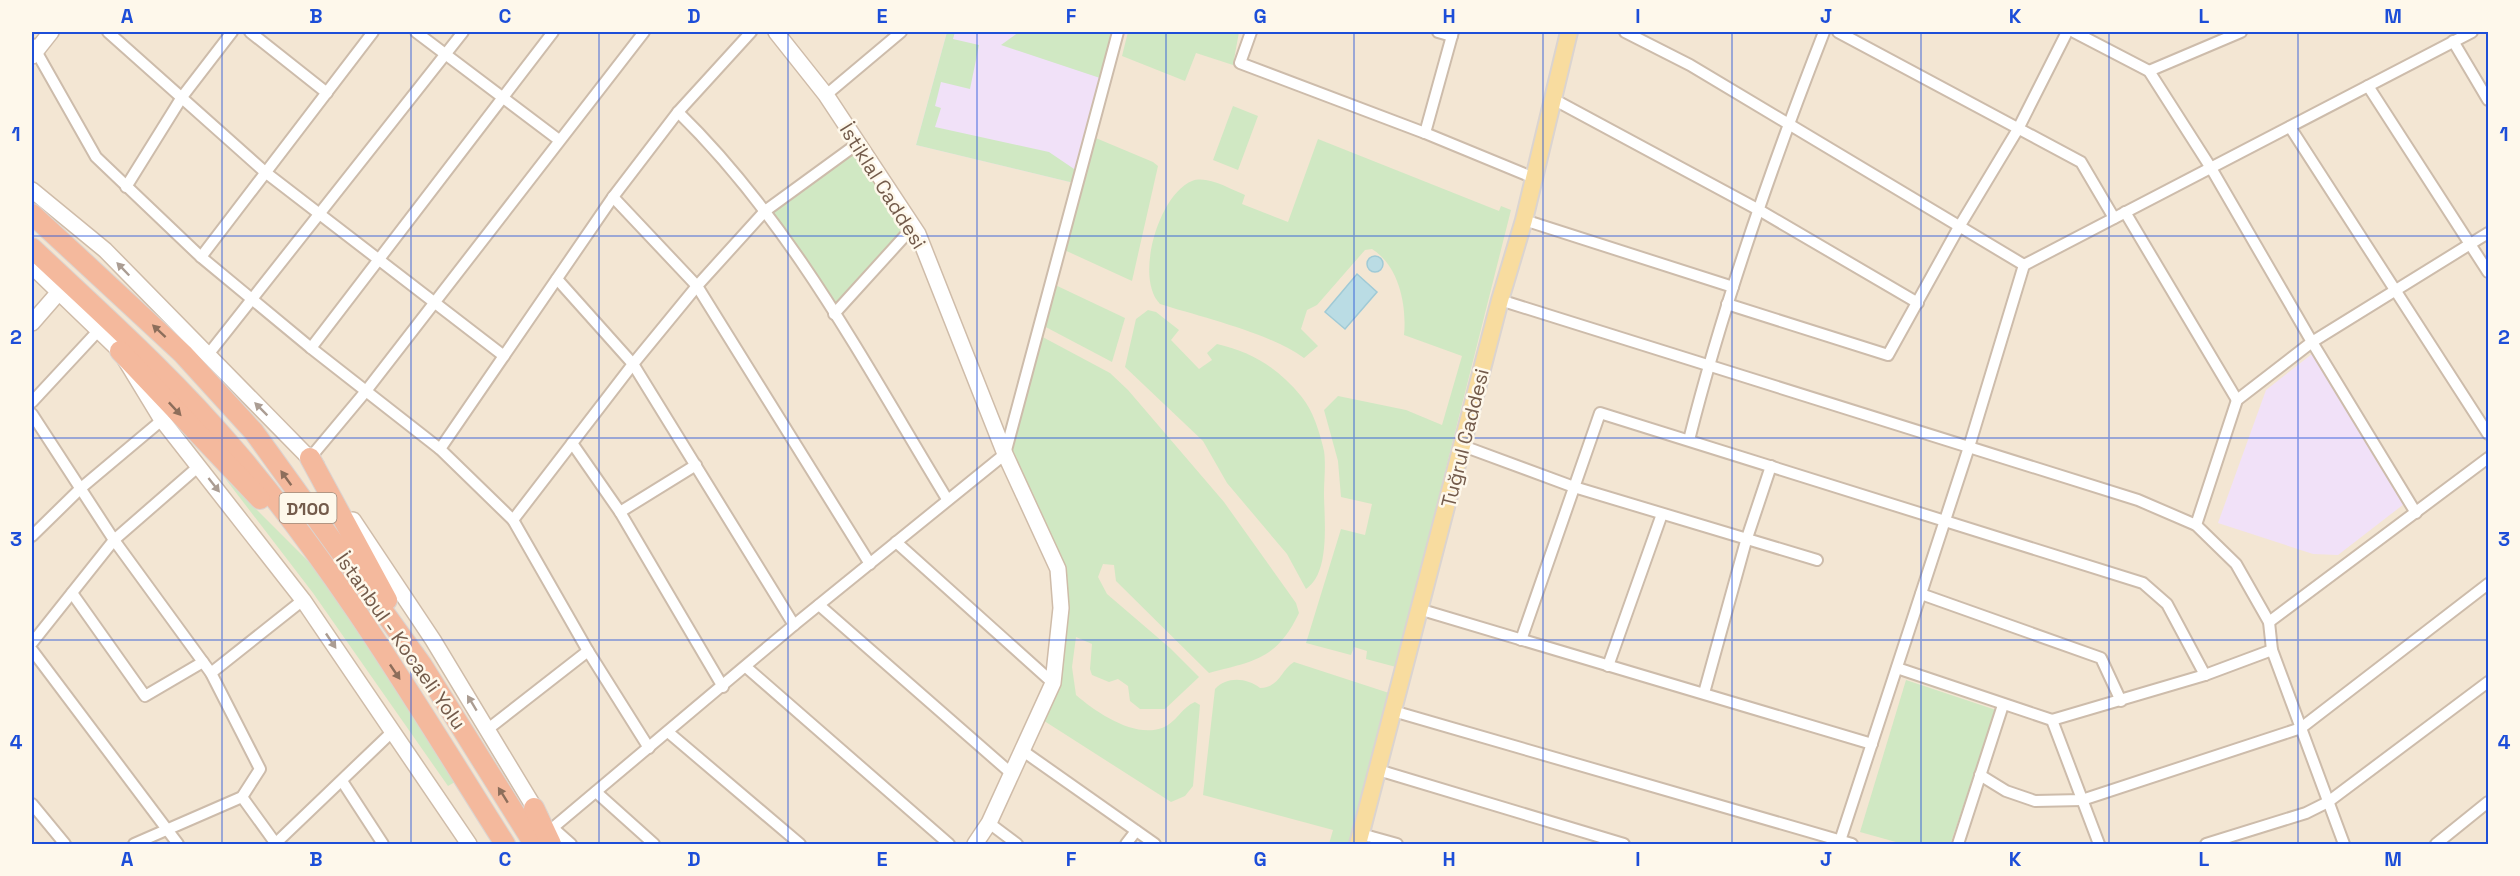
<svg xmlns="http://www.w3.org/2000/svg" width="2520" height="876" font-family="'Space Grotesk',sans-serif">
<rect width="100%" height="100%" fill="#fbf4e5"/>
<rect fill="#f3e6d3" x="32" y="32" width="2456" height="812"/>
<g fill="#f1e1f8">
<path d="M947 32H1118L1078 184 916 145Z"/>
<path d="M2312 354 2404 504 2338 555 2313 554 2218 523 2266 390Z"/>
</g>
<g fill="#d0e8c3">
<path d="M947 32H955L953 39 979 45 970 89 941 82 935 106 941 108 935 127 1049 152 1080 173 1091 136 1153 162 1158 166 1132 281 1060 248 1078 184 916 145Z"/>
<path d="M1019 32H1118L1106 80 1001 45Z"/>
<path d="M1128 32H1239L1233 65 1196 53 1185 81 1122 56Z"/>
<path d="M1233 106 1258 116 1238 170 1213 160Z"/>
<path d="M1318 139 1499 211 1501 206 1511 210 1396 667 1366 659 1367 651 1354 647 1351 655 1306 643 1341 529 1365 535 1372 504 1341 497 1338 461 1324 410 1338 396 1406 410 1442 425 1462 356 1404 335C1407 305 1399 266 1372 249L1365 250 1317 305 1307 310 1301 329 1318 346 1304 358C1270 333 1201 317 1160 304 1134 278 1159 194 1192 181 1207 175 1230 189 1245 195L1242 204 1288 222Z"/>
<path d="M857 144 913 227 834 314 765 211Z"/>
<path d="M1051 283 1125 318 1112 362 1040 324Z"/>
<path d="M1148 310 1156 312 1179 330 1171 340 1199 369 1212 360 1207 353 1217 344C1252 352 1278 368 1301 396 1313 410 1320 433 1324 451 1326 464 1324 480 1324 493 1324 518 1331 573 1306 589L1287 554 1227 483 1203 441 1125 367 1136 319Z"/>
<path d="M1037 334 1110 373 1128 390 1224 502 1296 603 1299 613C1277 659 1255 661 1209 673L1116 581 1114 565 1103 564 1098 577 1107 594 1170 648 1199 677 1165 709H1140L1130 701 1128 686 1118 679 1109 682 1092 675 1090 669 1092 644 1076 637 1072 667 1076 695C1097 713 1134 738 1162 728 1176 723 1182 707 1195 702L1200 705 1193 786 1185 796 1171 802 1038 717 1053 683 1058 569 1005 454Z"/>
<path d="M224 477 324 577 460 779 448 786 313 593Z"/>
<path d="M1294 662 1389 693 1350 844H1329L1333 830 1203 795 1215 689C1227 676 1247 678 1260 688 1280 687 1280 671 1294 662Z"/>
<path d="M1906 680 1996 710 1951 842 1948 844H1903L1860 832Z"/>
</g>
<g fill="#badce4" stroke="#a0cad6" stroke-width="1.5">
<circle cx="1375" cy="264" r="8"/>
<path d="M1357 274 1377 292 1345 329 1325 312Z"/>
</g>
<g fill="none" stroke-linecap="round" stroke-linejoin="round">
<defs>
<g id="street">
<path d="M108 32 265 172 504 356"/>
<path d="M250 32 327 93"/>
<path d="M416 32 559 140"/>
<path d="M1251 32 1240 63 1425 133 1534 178"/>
<path d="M1438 32 1452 36"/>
<path d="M1625 32 1690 65 2024 265 2472 32"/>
<path d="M1838 32 2081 162 2114 218"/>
<path d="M2074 32 2149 71 2211 168 2312 342 2416 513"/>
<path d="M2453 41 2488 100"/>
<path d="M32 44 96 157 201 257 311 348 440 449 513 520 588 651 649 748"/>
<path d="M2149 71 2241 32"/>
<path d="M2368 86 2488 272"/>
<path d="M826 95 901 32"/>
<path d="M1553 99 1759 210 1918 303"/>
<path d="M678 112C791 222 866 366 947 499"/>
<path d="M2290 127 2488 434"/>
<path d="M1425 133 1453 32"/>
<path d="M126 187 182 97 232 32"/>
<path d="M613 197 697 286 870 564"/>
<path d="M2125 212 2237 400"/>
<path d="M1524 220 1733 287"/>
<path d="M201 257 373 32"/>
<path d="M557 279 633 364 794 625"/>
<path d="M1500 300 2138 500 2196 525 2236 564 2269 622 2272 650 2344 844"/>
<path d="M1727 304 1888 355 1959 227 2018 129 2067 32"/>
<path d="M834 314 913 227"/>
<path d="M311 348 553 32"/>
<path d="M207 356 463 32"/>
<path d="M32 402 98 331"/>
<path d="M32 414 114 540 211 673 260 769 242 797 134 844"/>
<path d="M1689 440C1724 301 1772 165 1824 32"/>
<path d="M572 443 620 512 723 687"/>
<path d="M1463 446 1574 487 1817 560"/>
<path d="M440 449 613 197 678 112 751 32"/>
<path d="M310 458 366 391 644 32"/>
<path d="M620 512 696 465"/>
<path d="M513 520 633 364 697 286 765 211 857 144"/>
<path d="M2196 525 2237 400 2312 342 2488 233"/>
<path d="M32 536 81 488 162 420"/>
<path d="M896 542 1053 683"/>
<path d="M72 593 145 696 203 662"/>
<path d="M1921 594 2101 658 2121 701"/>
<path d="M819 605 1012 774"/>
<path d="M1422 610 1872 744"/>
<path d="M2269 622 2488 458"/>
<path d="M1521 640 1600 413 2143 583 2167 604 2205 675"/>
<path d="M32 643 114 540 199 466"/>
<path d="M32 650 178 844"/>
<path d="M1608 666 1662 514"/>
<path d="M746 667 949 844"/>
<path d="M1897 668 2052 720 2205 675 2272 650"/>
<path d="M211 673 303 600"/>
<path d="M1704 693 1746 541 1771 466"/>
<path d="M1393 711 1852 844"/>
<path d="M2052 720 2099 844"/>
<path d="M488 729 588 651"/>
<path d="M668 732 800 844"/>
<path d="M1023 751 1155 844"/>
<path d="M1378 770 1624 844"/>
<path d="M1980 775 2006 791 2035 801 2082 800 2301 728 2488 584"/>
<path d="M342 781 383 844"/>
<path d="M596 792 654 844"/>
<path d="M242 797 276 844"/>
<path d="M32 804 65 844"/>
<path d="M989 823 1017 844"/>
<path d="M553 828 571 844"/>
<path d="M549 831 794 625 1005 454 1118 32"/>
<path d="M1361 834 1397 844"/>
<path d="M275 844 392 732"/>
<path d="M1126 844 1136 831"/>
<path d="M1839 844 1969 447 2024 265"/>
<path d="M1958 844 2003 705"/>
<path d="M2206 844 2306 813 2328 802 2488 682"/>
<path d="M2436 844 2488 802"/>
</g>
<g id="secondary">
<path d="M776 32 826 95 918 234 1005 454 1058 569 1061 608 1053 683 989 823 975 844"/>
<path d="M32 56 51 32"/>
<path d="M32 190 105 250 316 465"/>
<path d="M32 266 120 351 162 420 303 600 469 844"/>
<path d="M32 323 59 292"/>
<path d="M353 520 433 640 540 817"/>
</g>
<path id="primary" d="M1358 844 1500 300 1524 220 1569 32"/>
<g id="highway">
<path d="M32 214 183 354 254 432 422 665 534 844"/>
<path d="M32 248C101 313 172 376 234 449 338 570 420 710 505 844"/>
<path d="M120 351 260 499"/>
<path d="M310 458 387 600"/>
<path d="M534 808 551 844"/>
</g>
</defs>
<use href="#street" stroke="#cdbcab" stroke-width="14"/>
<use href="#secondary" stroke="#cfbca9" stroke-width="18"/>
<use href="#primary" stroke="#dbd4d0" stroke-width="20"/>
<use href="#highway" stroke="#dbd4d0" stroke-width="22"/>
<use href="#street" stroke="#fff" stroke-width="10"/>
<use href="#secondary" stroke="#fff" stroke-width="15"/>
<use href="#primary" stroke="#f8dc9f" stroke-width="16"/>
<use href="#highway" stroke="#f4b99d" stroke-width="20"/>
</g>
<defs><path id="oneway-solid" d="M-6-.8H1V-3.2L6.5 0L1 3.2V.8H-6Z" transform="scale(1.5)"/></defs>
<g fill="#ab9d93">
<use href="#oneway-solid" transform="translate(123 269) rotate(-134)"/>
<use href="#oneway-solid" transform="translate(261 409) rotate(-135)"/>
<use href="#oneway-solid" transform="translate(214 485) rotate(52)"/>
<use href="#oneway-solid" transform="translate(331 641) rotate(56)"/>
<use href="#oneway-solid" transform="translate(472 703) rotate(-121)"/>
</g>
<g fill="#8d6e5b">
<use href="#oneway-solid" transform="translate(159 331) rotate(-137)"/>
<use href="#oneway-solid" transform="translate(175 409) rotate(47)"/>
<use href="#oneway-solid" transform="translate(286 478) rotate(-126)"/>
<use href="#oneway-solid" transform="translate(395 672) rotate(56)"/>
<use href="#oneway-solid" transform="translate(503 795) rotate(-122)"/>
</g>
<path fill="none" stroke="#1d4ed8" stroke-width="1.5" stroke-opacity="0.55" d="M222 32V844M411 32V844M599 32V844M788 32V844M977 32V844M1166 32V844M1354 32V844M1543 32V844M1732 32V844M1921 32V844M2109 32V844M2298 32V844M32 236H2488M32 438H2488M32 640H2488"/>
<g text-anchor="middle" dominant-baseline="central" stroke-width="5" stroke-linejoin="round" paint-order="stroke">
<rect fill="#fef8eb" stroke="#9d8a7b" stroke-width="1.5" x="279.5" y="493" width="57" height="30" rx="4.5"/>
<g font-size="18" font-weight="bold" fill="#735b4b">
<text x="308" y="508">D100</text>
</g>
<g font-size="20" fill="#735b4b" stroke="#fef8eb">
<text transform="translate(883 186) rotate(58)">İstiklal Caddesi</text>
<text transform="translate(1465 438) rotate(-76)">Tuğrul Caddesi</text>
<text transform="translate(401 641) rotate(55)">İstanbul - Kocaeli Yolu</text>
</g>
</g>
<rect width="2520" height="876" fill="none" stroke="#fef8eb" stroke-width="66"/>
<rect x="33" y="33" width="2454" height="810" fill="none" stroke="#1d4ed8" stroke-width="2"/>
<g font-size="20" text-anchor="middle" font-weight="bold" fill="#1d4ed8">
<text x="127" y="23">A</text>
<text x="316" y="23">B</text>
<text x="505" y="23">C</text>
<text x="694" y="23">D</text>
<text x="882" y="23">E</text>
<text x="1071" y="23">F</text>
<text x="1260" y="23">G</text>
<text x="1449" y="23">H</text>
<text x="1638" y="23">I</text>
<text x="1826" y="23">J</text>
<text x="2015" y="23">K</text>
<text x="2204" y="23">L</text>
<text x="2393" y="23">M</text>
<text x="16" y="141">1</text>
<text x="2504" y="141">1</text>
<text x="16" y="344">2</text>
<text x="2504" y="344">2</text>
<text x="16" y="546">3</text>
<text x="2504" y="546">3</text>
<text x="16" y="749">4</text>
<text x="2504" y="749">4</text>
<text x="127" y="866">A</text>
<text x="316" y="866">B</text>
<text x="505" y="866">C</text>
<text x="694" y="866">D</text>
<text x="882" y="866">E</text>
<text x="1071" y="866">F</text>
<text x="1260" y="866">G</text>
<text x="1449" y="866">H</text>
<text x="1638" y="866">I</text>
<text x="1826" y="866">J</text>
<text x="2015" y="866">K</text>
<text x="2204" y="866">L</text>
<text x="2393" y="866">M</text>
</g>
</svg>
